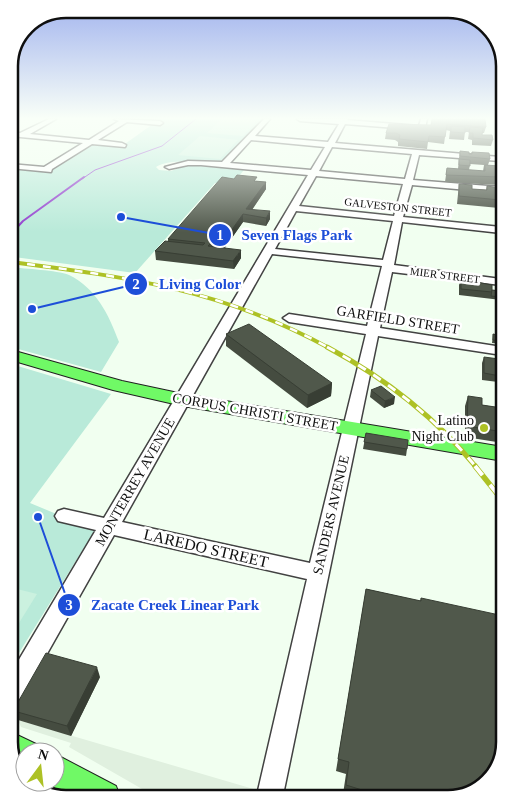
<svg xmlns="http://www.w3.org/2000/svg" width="514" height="807" font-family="'Times New Roman',serif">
<rect width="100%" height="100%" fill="#f1fff0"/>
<g fill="#b9ead9">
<path d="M160 119H263L221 163C204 163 170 158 156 167L159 170 171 171 187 165 244 170 234 182 215 183 135 273 14 257 11 259 10 168 47 172 93 143 122 146Z"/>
<path d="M11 267C25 269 57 270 69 275 96 288 109 315 119 342L101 372 11 347Z"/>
<path d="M11 364 111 394 30 503 95 530 14 661Z"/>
</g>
<g fill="#cbf1df">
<path d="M222 119 258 120 243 136 207 133Z"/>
<path d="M200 136 238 140 220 159 178 155Z"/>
<path d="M13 588 37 594 14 631Z"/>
</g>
<path fill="#e0f0df" d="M18 720 257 790V795L156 797 69 747 71 743 21 727Z"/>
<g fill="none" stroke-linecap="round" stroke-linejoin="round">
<path stroke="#903bce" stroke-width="1" d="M82 179 95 170 162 146 196 119"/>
<path stroke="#903bce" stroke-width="2" d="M10 235 23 221 84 177"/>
<defs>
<g id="minor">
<path d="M49 119H56L30 134 89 140 119 121 114 119 160 121 163 123 160 125 127 122 98 140 122 143 126 145 125 147 92 144 52 169 51 172 10 168V164L44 167 83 143 10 136 9 132 20 133Z"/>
<path d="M264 119H270L255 136 328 142 339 124 300 121 297 119H348L347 120 419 126 421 119H427L425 128 422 130 345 124 335 143 500 157V161L419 155 413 180 501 187V193L412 185 403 217 501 227V233L402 222 394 265 501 279V285L392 272 380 328 502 347V355L378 336 283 795H257L307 579 114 535 22 698 14 701V668L96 530 58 521 55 516 58 511 64 509 104 518 308 175 201 165H188L169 169 165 167 188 161 222 162ZM251 140 325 147 311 170 230 163ZM332 147 412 154 405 179 319 171ZM316 176 403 184 394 216 299 206ZM296 211 393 221 383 260 275 249ZM272 254 382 266 367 326 289 314 283 318 289 322 366 334 310 563 122 522Z"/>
</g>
<g id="major">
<path d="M11 350 122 381 183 394 503 447V461L183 406 113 390 11 360Z"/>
<path d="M15 734 36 744 40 752H25V771L15 767Z"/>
<path d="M55 754 116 786 120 797 72 798 45 782H55Z"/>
</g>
</defs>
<use href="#minor" stroke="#424242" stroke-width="3"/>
<use href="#major" stroke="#202020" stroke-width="2"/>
<use href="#minor" fill="#fff" fill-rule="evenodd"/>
<use href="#major" fill="#70f966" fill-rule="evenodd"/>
<defs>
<path id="rail-far2" d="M11 262C128 277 224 290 329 348"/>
<path id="rail-far1" d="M327 347C383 377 436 418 476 467"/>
<path id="rail" d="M475 466 503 501"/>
</defs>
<use href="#rail-far2" stroke="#adc125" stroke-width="4"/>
<use href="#rail-far1" stroke="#adc125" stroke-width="5"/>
<use href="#rail" stroke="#adc125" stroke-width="5.5"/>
<use href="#rail-far2" stroke="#fff" stroke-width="2.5" stroke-dasharray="8" stroke-linecap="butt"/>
<use href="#rail-far1" stroke="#fff" stroke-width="3" stroke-dasharray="9" stroke-linecap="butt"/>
<use href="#rail" stroke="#fff" stroke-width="4" stroke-dasharray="12" stroke-linecap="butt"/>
</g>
<g fill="#454c40" fill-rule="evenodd">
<path d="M432 119 486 127 484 133H482V135L493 140 491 146 472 145V140L468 139 469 132H465L464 140 449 139 450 131 446 130 444 144 428 142 427 149 398 146V142L395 140 385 139 386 133 431 125Z"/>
<path d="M460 151 471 154 472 152 490 159 488 165 500 170V181L499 185 445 182 447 168 458 169 459 158ZM470 164 484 165 483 171 469 170Z"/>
<path d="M257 181 266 189 252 210 270 219 266 226 243 222 225 248 241 258 234 269 156 260 155 251 168 241V239Z"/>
<path d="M459 184 472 189 486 190 487 186 500 200 499 208 457 204Z"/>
<path d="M461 279 492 290 501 291V300L459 295V285Z"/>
<path d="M226 334 332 383 331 396 307 408 226 346Z"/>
<path d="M493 334 502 336V344L492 343Z"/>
<path d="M484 357 500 376 498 382 482 380V363Z"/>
<path d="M371 390 394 404 384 408 370 397Z"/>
<path d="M468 396 482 405 502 408 503 443 465 437V406Z"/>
<path d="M366 433 407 449 406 456 363 449Z"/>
<path d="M366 589 420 601 421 598 474 792 343 794 346 774 336 771Z"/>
<path d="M100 677 71 736 18 720 14 712V709Z"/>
</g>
<g fill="#383e34">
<path d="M266 182V189L248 215 246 209Z"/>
<path d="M270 211V219L266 226V218Z"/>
<path d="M243 214V222L221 253V245Z"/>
<path d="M241 250V258L234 269 233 261Z"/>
<path d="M332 383 331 396 307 408 308 395Z"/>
<path d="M395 397 394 404 384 408 385 401Z"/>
<path d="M97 667 100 677 71 736 67 726Z"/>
</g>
<g fill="#50584b" stroke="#383e34">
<path d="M432 119H485L486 127 447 124 445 137 429 136 428 142 399 139 400 135 396 133H386L389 124 431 125Z"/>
<path d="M451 126 465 127V133L451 132Z"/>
<path d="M470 127 483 128 482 135H492L493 140 473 138V133H469Z"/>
<path d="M460 151 469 152V154H472V152L489 153 490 159 460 156Z"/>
<path d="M459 159 470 160V166L459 165Z"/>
<path d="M485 165 500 166V177L446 175 447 168 485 171Z"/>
<path d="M237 175 257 177 254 181 266 182 246 209 270 211 266 218 243 214 221 245 210 244 208 246 241 250 233 261 155 251 165 241 203 245 205 243 168 239 222 177 234 179Z"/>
<path d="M459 184 472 185V189L487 190V186L500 188V200L459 196Z"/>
<path d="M461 279 492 285V292L461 289Z"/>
<path d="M492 290 501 291V297L491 296Z"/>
<path d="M249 324 332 383 308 395 226 334Z"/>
<path d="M493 334 502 336V341L493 340Z"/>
<path d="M484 357 499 359 500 376 484 373Z"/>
<path d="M381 386 395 397 385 401 371 390Z"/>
<path d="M468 396 482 398V405L502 408 503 432 467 426Z"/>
<path d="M366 433 408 440 407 449 364 442Z"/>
<path d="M366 589 421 601V598L504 616 505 745 496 773 474 792 375 794 346 785 349 762 338 759Z"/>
<path d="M46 653 97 667 67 726 14 711V709Z"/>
</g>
<linearGradient id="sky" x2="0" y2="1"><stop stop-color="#a2b4ee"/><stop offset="0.51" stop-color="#f9fff8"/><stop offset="1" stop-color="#f9fff8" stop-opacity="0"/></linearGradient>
<rect width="514" height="232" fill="url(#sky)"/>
<circle fill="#adc125" stroke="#fff" stroke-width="2" cx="484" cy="428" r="5"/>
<g text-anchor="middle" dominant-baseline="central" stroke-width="5" stroke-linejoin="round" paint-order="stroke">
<g font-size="11" fill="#0f0f0f" stroke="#fff">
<text transform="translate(398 207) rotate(6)">GALVESTON STREET</text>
<text transform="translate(445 275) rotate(7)">MIER STREET</text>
</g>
<g font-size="14" fill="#0f0f0f" stroke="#fff">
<text transform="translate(398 320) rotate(9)">GARFIELD STREET</text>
<text transform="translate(255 412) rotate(10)">CORPUS CHRISTI STREET</text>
<text transform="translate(135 482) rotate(-60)">MONTERREY AVENUE</text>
<text transform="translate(331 515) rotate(-77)">SANDERS AVENUE</text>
</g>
<g font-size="14" fill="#0f0f0f" stroke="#fff" text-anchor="end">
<text x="474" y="420">Latino<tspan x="474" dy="16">Night Club</tspan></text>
</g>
<g font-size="16" fill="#0f0f0f" stroke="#fff">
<text transform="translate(206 548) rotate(13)">LAREDO STREET</text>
</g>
</g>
<path d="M0 0H514V807H0ZM66 18H448A48 48 0 0 1 496 66V742A48 48 0 0 1 448 790H66A48 48 0 0 1 18 742V66A48 48 0 0 1 66 18Z" fill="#fff" fill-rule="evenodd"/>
<path fill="none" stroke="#0f0f0f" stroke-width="2.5" d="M66 18H448A48 48 0 0 1 496 66V742A48 48 0 0 1 448 790H66A48 48 0 0 1 18 742V66A48 48 0 0 1 66 18Z"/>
<path fill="none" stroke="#1d4ed8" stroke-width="2" d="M121 217L220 235M32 309L136 284M38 517L69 605"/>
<g fill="#1d4ed8" stroke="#fff" stroke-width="2">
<circle cx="121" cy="217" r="5"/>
<circle cx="32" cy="309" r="5"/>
<circle cx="38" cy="517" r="5"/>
<circle cx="220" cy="235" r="12"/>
<circle cx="136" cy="284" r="12"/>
<circle cx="69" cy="605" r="12"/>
</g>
<g font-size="15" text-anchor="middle" font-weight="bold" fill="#fff">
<text x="220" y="240">1</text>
<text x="136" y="289">2</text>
<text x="69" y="610">3</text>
</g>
<g font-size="15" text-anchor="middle" font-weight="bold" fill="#1d4ed8" stroke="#fff" stroke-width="5" stroke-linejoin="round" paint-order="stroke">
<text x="297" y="240">Seven Flags Park</text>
<text x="200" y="289">Living Color</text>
<text x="175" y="610">Zacate Creek Linear Park</text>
</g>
<g transform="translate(40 767) rotate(15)"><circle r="24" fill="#ffffff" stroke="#9f9f9f"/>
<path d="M0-4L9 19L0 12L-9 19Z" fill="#adc125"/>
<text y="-8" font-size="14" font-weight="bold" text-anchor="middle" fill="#0f0f0f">N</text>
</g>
</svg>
